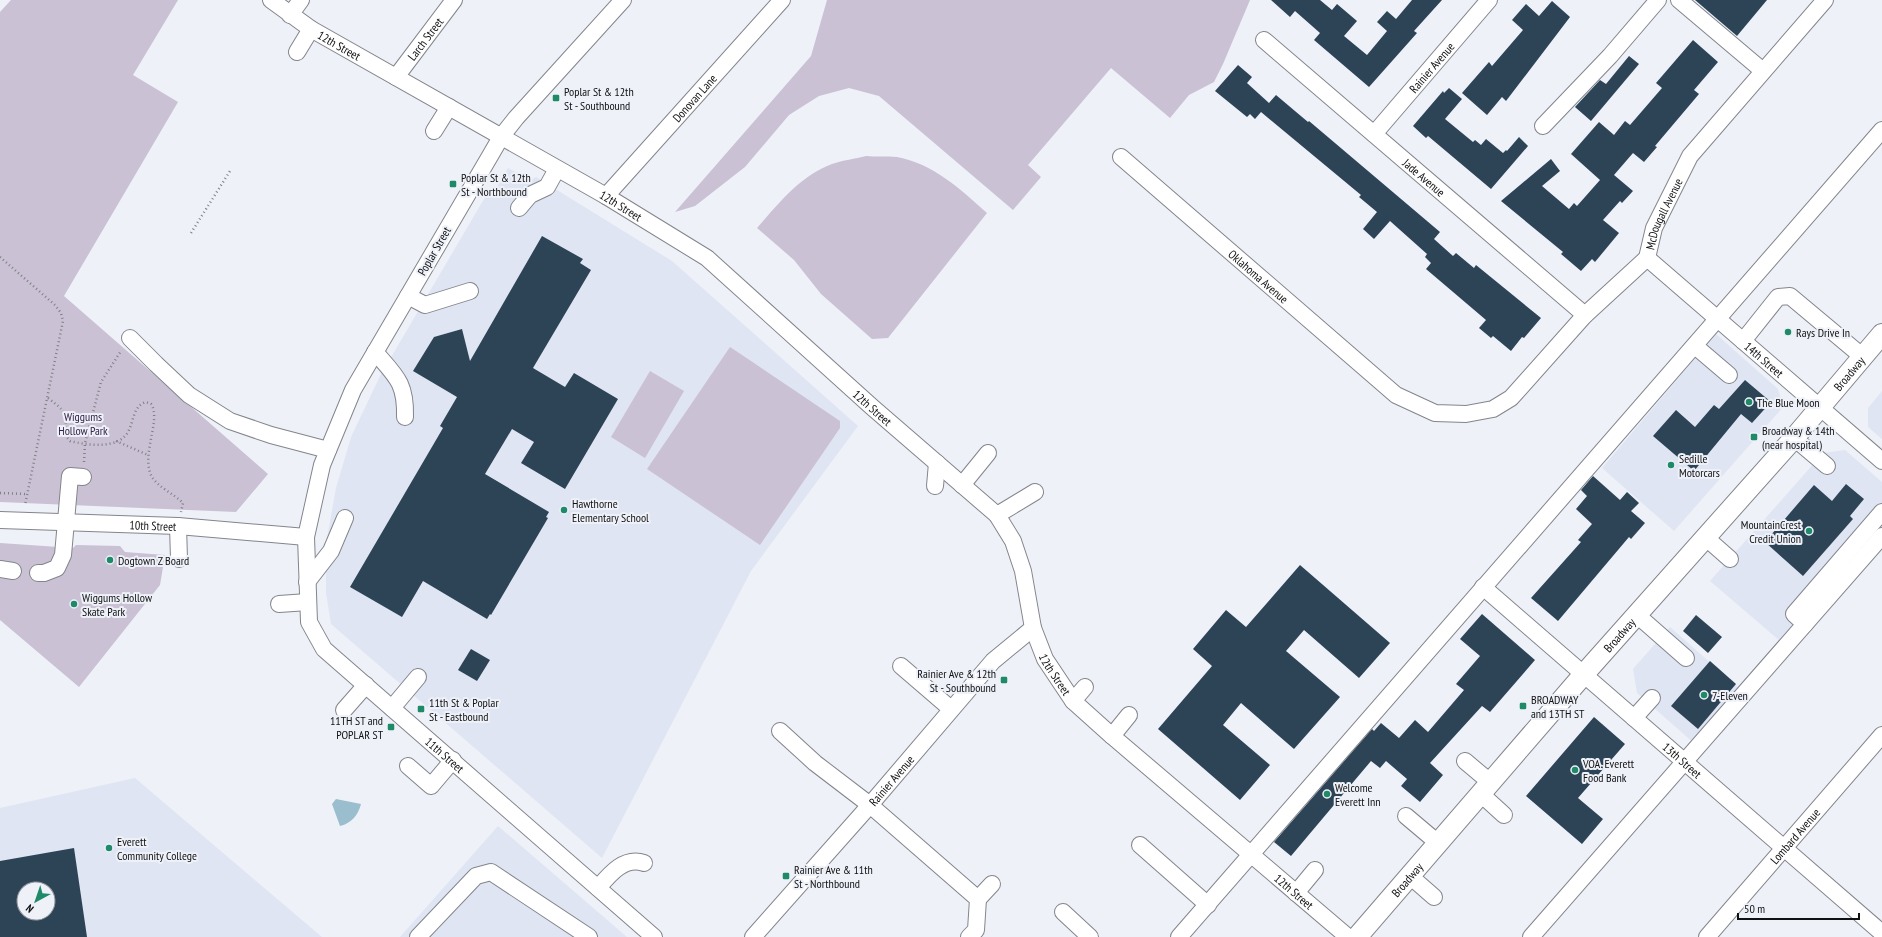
<svg xmlns="http://www.w3.org/2000/svg" width="1882" height="937" font-family="'PT Sans Narrow',sans-serif">
<rect width="100%" height="100%" fill="#eef1f8"/>
<g fill="#dfe5f2" fill-rule="evenodd">
<path d="M508 168 531 180 536 177 672 261 858 426 751 571 602 858 331 624 326 593V544L336 488 351 437 380 376 484 199 495 190Z"/>
<path d="M1716 334 1778 389 1783 407 1674 531 1602 468Z"/>
<path d="M1882 391V439L1868 427V408Z"/>
<path d="M1845 450 1882 482V526L1780 641 1710 581 1823 453Z"/>
<path d="M1670 627 1740 689 1695 744 1637 693 1633 669Z"/>
<path d="M135 778 322 937H0V808ZM24 889H48V913H24Z"/>
<path d="M498 826 627 937H400Z"/>
</g>
<g fill="#cac1d5">
<path d="M11 0H178L133 75 178 102 64 296 268 474 236 512 0 502V12Z"/>
<path d="M827 0H1250L1223 64 1214 82 1189 95 1170 118 1111 68 1028 165 1041 177 1013 210 879 96 849 88 819 96 789 115 745 167 695 206 675 212 811 56Z"/>
<path d="M866 156C876 157 887 156 897 157 934 164 960 189 987 213L888 338 872 339 821 294 794 260 757 228C779 203 800 176 832 164 843 160 855 159 866 156Z"/>
<path d="M730 347 840 421V428L760 545 647 469Z"/>
<path d="M650 371 684 391 645 458 611 437Z"/>
<path d="M0 543 73 548 76 545 120 546 125 552 165 555 160 585 79 687 0 620Z"/>
</g>
<path fill="#9abecd" d="M336 799 361 804C358 815 352 823 340 826L332 804Z"/>
<g fill="#2d4457" fill-rule="evenodd">
<path d="M1271 0H1320L1332 10 1337 4 1357 21 1344 36 1367 55 1387 31 1377 22 1387 11 1396 19 1412 0H1442L1414 31 1417 33 1369 87 1314 40 1320 33 1295 11 1290 17Z"/>
<path d="M1695 0H1767L1737 36Z"/>
<path d="M1552 1 1570 17 1506 101 1502 97 1487 115 1462 93 1489 62 1492 66 1523 30 1512 20 1526 4 1539 16Z"/>
<path d="M1693 40 1718 62 1694 90 1699 94 1655 146 1657 147 1644 162 1633 153 1614 175 1633 191 1622 203 1620 201 1603 220 1619 233 1595 262 1592 259 1581 271 1561 254 1563 252 1501 201 1551 159 1560 171 1542 186 1569 209 1574 203 1577 206 1600 180 1571 154 1599 122 1614 135 1625 121 1630 125 1662 88 1656 83Z"/>
<path d="M1629 56 1639 64 1591 121 1575 107 1600 80 1606 84Z"/>
<path d="M1238 65 1252 77 1247 83 1269 103 1276 95 1308 122 1309 121 1440 232 1434 239 1453 256 1456 253 1474 268 1476 265 1541 318 1524 338 1522 337 1511 351 1493 336 1491 338 1479 328 1486 320 1426 269 1431 263 1425 257 1427 254 1390 221 1374 239 1363 229 1377 212 1359 197 1361 195 1261 112 1255 119 1250 114 1247 117 1215 91Z"/>
<path d="M1449 88 1462 99 1445 119 1473 142 1475 140 1481 145 1486 139 1503 153 1506 150 1507 151 1519 137 1528 146 1491 189 1428 136 1426 138 1413 126 1443 91 1444 93Z"/>
<path d="M542 236 583 259 580 263 591 270 533 368 565 387 574 373 618 399 565 489 521 463 534 442 512 429 485 474 549 512 546 517 548 518 491 615 490 614 487 619 423 581 402 617 350 587 443 428 440 426 457 397 413 371 434 337 462 329 470 361Z"/>
<path d="M1745 380 1771 402 1752 423 1741 414 1694 471 1653 436 1676 410 1695 427 1714 405 1719 409Z"/>
<path d="M1593 476 1620 500 1627 492 1639 503 1631 511 1645 523 1631 539 1629 537 1558 621 1531 598 1581 542 1578 540 1592 524 1576 509 1587 496 1581 490Z"/>
<path d="M1846 484 1864 499 1850 516 1853 519 1803 576 1765 542 1814 485 1832 501Z"/>
<path d="M1300 565 1390 643 1359 678 1304 630 1286 651 1340 697 1294 749 1241 703 1223 725 1270 765 1240 800 1158 729 1212 666 1193 649 1226 610 1246 627Z"/>
<path d="M1482 614 1535 660 1490 712 1482 706 1430 763 1443 775 1420 802 1401 786 1407 779 1386 761 1380 768 1371 761 1291 856 1274 842 1372 729 1374 731 1381 723 1399 738 1415 720 1428 732 1464 690 1456 684 1480 656 1460 639Z"/>
<path d="M1696 615 1722 637 1708 653 1683 631Z"/>
<path d="M471 649 490 660 477 681 458 670Z"/>
<path d="M1710 661 1736 684 1698 729 1671 706Z"/>
<path d="M1594 717 1625 744 1578 798 1603 819 1582 844 1526 796Z"/>
<path d="M74 848 87 937H0V861ZM24 889H48V913H24Z"/>
</g>
<g fill="none" stroke-linecap="round" stroke-linejoin="round">
<defs>
<g id="minor">
<path id="s1" d="M271 0 311 29 606 196 707 258 872 407 997 515 1013 541 1023 571 1033 628 1045 659 1073 701 1112 736 1348 937"/>
<path id="s2" d="M623 0 516 118 501 137 490 156 353 390 322 465 306 537 309 622 324 649 654 937"/>
<path d="M1679 0 1763 71"/>
<path d="M290 15 301 0"/>
<path id="s3" d="M1264 40 1585 315"/>
<path d="M297 52 311 29"/>
<path id="s4" d="M396 77 454 0"/>
<path d="M1543 126 1610 56 1658 0"/>
<path d="M434 131 449 107"/>
<path id="s5" d="M1374 134 1489 0"/>
<path id="s6" d="M1121 157 1396 395 1435 413 1466 414 1493 409 1511 398 1585 315 1647 258 1654 228 1690 156 1825 0"/>
<path id="s7" d="M606 196 782 0"/>
<path d="M519 208 530 195 547 187 557 169"/>
<path id="s8" d="M1647 258 1882 461"/>
<path d="M408 296 425 305 470 291"/>
<path d="M130 338 156 364 189 395 230 421 271 435 328 450"/>
<path d="M1743 341 1778 297 1790 296 1863 357"/>
<path d="M1695 346 1729 375"/>
<path d="M375 352C396 376 406 383 405 417"/>
<path d="M1794 438 1827 466"/>
<path d="M962 485 988 453"/>
<path d="M935 486 937 463"/>
<path d="M997 515 1035 492"/>
<path id="s9" d="M0 520 178 526 306 537"/>
<path d="M178 526 179 559"/>
<path d="M1705 537 1730 559"/>
<path d="M0 569 13 571"/>
<path d="M38 573H44L57 568 63 555 70 476 83 477"/>
<path d="M307 582 331 551 345 518"/>
<path id="s10" d="M1483 587 1882 933"/>
<path d="M279 604 308 602"/>
<path d="M1637 615 1686 658"/>
<path d="M1805 624 1794 614 1882 512"/>
<path d="M901 666 951 709"/>
<path d="M1073 701 1085 687"/>
<path d="M392 708 418 677"/>
<path d="M344 710 366 685"/>
<path d="M1634 718 1652 698"/>
<path d="M780 731 815 763 870 805 978 899 976 930 969 937"/>
<path d="M1112 736 1129 715"/>
<path d="M1465 761 1490 782"/>
<path d="M408 766 431 786 453 760"/>
<path d="M1481 794 1504 815"/>
<path d="M1406 816 1438 843"/>
<path d="M1140 845 1208 905"/>
<path d="M1410 876 1434 897"/>
<path d="M598 888C609 875 624 856 644 863"/>
<path d="M1296 893 1315 870"/>
<path d="M978 899 992 884"/>
<path d="M1063 912 1090 937"/>
<path d="M418 937 476 876 491 872 589 937"/>
<path id="s11" d="M753 937 870 805 993 661 1033 628"/>
<path d="M1179 937 1882 130"/>
<path d="M1531 937 1882 536"/>
<path id="s12" d="M1707 937 1882 735"/>
</g>
<g id="major">
<path id="s13" d="M1357 937 1584 674 1794 438 1882 334"/>
</g>
</defs>
<use href="#minor" stroke="#83858c" stroke-width="18"/>
<use href="#major" stroke="#83858c" stroke-width="22"/>
<g stroke="#7f8186" stroke-width="2.5" stroke-dasharray="1 3" stroke-linecap="butt">
<path d="M191 233 230 171"/>
<path d="M0 257 55 305 61 313 63 321 25 505"/>
<path d="M48 398C66 412 67 412 65 435L70 441C86 445 118 450 128 432 134 421 133 406 146 402L151 404C162 419 140 456 152 477 158 487 174 494 183 503L181 512"/>
<path d="M116 441 148 455"/>
<path d="M84 462 85 443 101 382 121 351"/>
<path d="M0 493 27 494"/>
</g>
<use href="#minor" stroke="#fff" stroke-width="16"/>
<use href="#major" stroke="#fff" stroke-width="20"/>
</g>
<g fill="#1f8a68" stroke="#eef1f8" stroke-width="1.5">
<rect x="552" y="94" width="8" height="8" rx="2"/>
<rect x="449" y="180" width="8" height="8" rx="2"/>
<circle cx="1788" cy="332" r="4"/>
<circle cx="1749" cy="402" r="4"/>
<rect x="1750" y="433" width="8" height="8" rx="2"/>
<circle cx="1671" cy="465" r="4"/>
<circle cx="564" cy="510" r="4"/>
<circle cx="1809" cy="531" r="4"/>
<circle cx="110" cy="560" r="4"/>
<circle cx="74" cy="604" r="4"/>
<rect x="1000" y="676" width="8" height="8" rx="2"/>
<circle cx="1704" cy="695" r="4"/>
<rect x="1519" y="702" width="8" height="8" rx="2"/>
<rect x="417" y="705" width="8" height="8" rx="2"/>
<rect x="387" y="723" width="8" height="8" rx="2"/>
<circle cx="1575" cy="770" r="4"/>
<circle cx="1327" cy="794" r="4"/>
<circle cx="109" cy="848" r="4"/>
<rect x="782" y="872" width="8" height="8" rx="2"/>
</g>
<g text-anchor="middle" dominant-baseline="central" stroke-width="4" stroke-linejoin="round" paint-order="stroke">
<g font-size="12" fill="#101113" stroke="#eef1f8">
<text stroke="none"><textPath href="#s4" startOffset="48">Larch Street</textPath></text>
<text stroke="none"><textPath href="#s1" startOffset="82">12th Street</textPath></text>
<text stroke="none"><textPath href="#s5" startOffset="88">Rainier Avenue</textPath></text>
<text stroke="none"><textPath href="#s7" startOffset="132">Donovan Lane</textPath></text>
<text stroke="none"><textPath href="#s3" startOffset="211">Jade Avenue</textPath></text>
<text stroke="none"><textPath href="#s1" startOffset="406">12th Street</textPath></text>
<text stroke="none"><textPath href="#s6" startOffset="729">McDougall Avenue</textPath></text>
<text transform="translate(434 251) rotate(-60)">Poplar Street</text>
<text stroke="none"><textPath href="#s6" startOffset="182">Oklahoma Avenue</textPath></text>
<text stroke="none"><textPath href="#s8" startOffset="155">14th Street</textPath></text>
<text stroke="none"><textPath href="#s13" startOffset="748">Broadway</textPath></text>
<text stroke="none"><textPath href="#s1" startOffset="730">12th Street</textPath></text>
<text stroke="none"><textPath href="#s9" startOffset="153">10th Street</textPath></text>
<text stroke="none"><textPath href="#s13" startOffset="400">Broadway</textPath></text>
<text stroke="none"><textPath href="#s1" startOffset="1066">12th Street</textPath></text>
<text stroke="none"><textPath href="#s2" startOffset="908">11th Street</textPath></text>
<text stroke="none"><textPath href="#s10" startOffset="264">13th Street</textPath></text>
<text stroke="none"><textPath href="#s11" startOffset="209">Rainier Avenue</textPath></text>
<text stroke="none"><textPath href="#s12" startOffset="134">Lombard Avenue</textPath></text>
<text stroke="none"><textPath href="#s13" startOffset="76">Broadway</textPath></text>
<text stroke="none"><textPath href="#s1" startOffset="1390">12th Street</textPath></text>
</g>
<g font-size="12" fill="#101113" stroke="#eef1f8" text-anchor="start">
<text x="564" y="91">Poplar St &amp; 12th<tspan x="564" dy="14">St - Southbound</tspan></text>
<text x="461" y="177">Poplar St &amp; 12th<tspan x="461" dy="14">St - Northbound</tspan></text>
<text x="1796" y="332">Rays Drive In</text>
<text x="1757" y="402">The Blue Moon</text>
<text x="1762" y="430">Broadway &amp; 14th<tspan x="1762" dy="14">(near hospital)</tspan></text>
<text x="1679" y="458">Sedille<tspan x="1679" dy="14">Motorcars</tspan></text>
<text x="572" y="503">Hawthorne<tspan x="572" dy="14">Elementary School</tspan></text>
<text x="1801" y="524" text-anchor="end">MountainCrest<tspan x="1801" dy="14">Credit Union</tspan></text>
<text x="118" y="560">Dogtown Z Board</text>
<text x="82" y="597">Wiggums Hollow<tspan x="82" dy="14">Skate Park</tspan></text>
<text x="996" y="673" text-anchor="end">Rainier Ave &amp; 12th<tspan x="996" dy="14">St - Southbound</tspan></text>
<text x="1712" y="695">7-Eleven</text>
<text x="1531" y="699">BROADWAY<tspan x="1531" dy="14">and 13TH ST</tspan></text>
<text x="429" y="702">11th St &amp; Poplar<tspan x="429" dy="14">St - Eastbound</tspan></text>
<text x="383" y="720" text-anchor="end">11TH ST and<tspan x="383" dy="14">POPLAR ST</tspan></text>
<text x="1583" y="763">VOA. Everett<tspan x="1583" dy="14">Food Bank</tspan></text>
<text x="1335" y="787">Welcome<tspan x="1335" dy="14">Everett Inn</tspan></text>
<text x="117" y="841">Everett<tspan x="117" dy="14">Community College</tspan></text>
<text x="794" y="869">Rainier Ave &amp; 11th<tspan x="794" dy="14">St - Northbound</tspan></text>
</g>
<g font-size="12" fill="#362149" stroke="#eef1f8">
<text x="83" y="416">Wiggums<tspan x="83" dy="14">Hollow Park</tspan></text>
</g>
</g>
<g transform="translate(36 901) rotate(220)"><circle r="19" fill="#eef1f8" stroke="#95979c"/>
<path d="M0-3L7 15L0 10L-7 15Z" fill="#1f8a68"/>
<text y="-6" font-size="11" font-weight="bold" text-anchor="middle" fill="#101113">N</text>
</g>
<path d="M1738 913v6h121v-6" fill="none" stroke="#101113" stroke-width="2"/>
<text x="1744" y="913" font-size="12" fill="#101113" stroke="#eef1f8" stroke-width="3" paint-order="stroke">50 m</text>
</svg>
